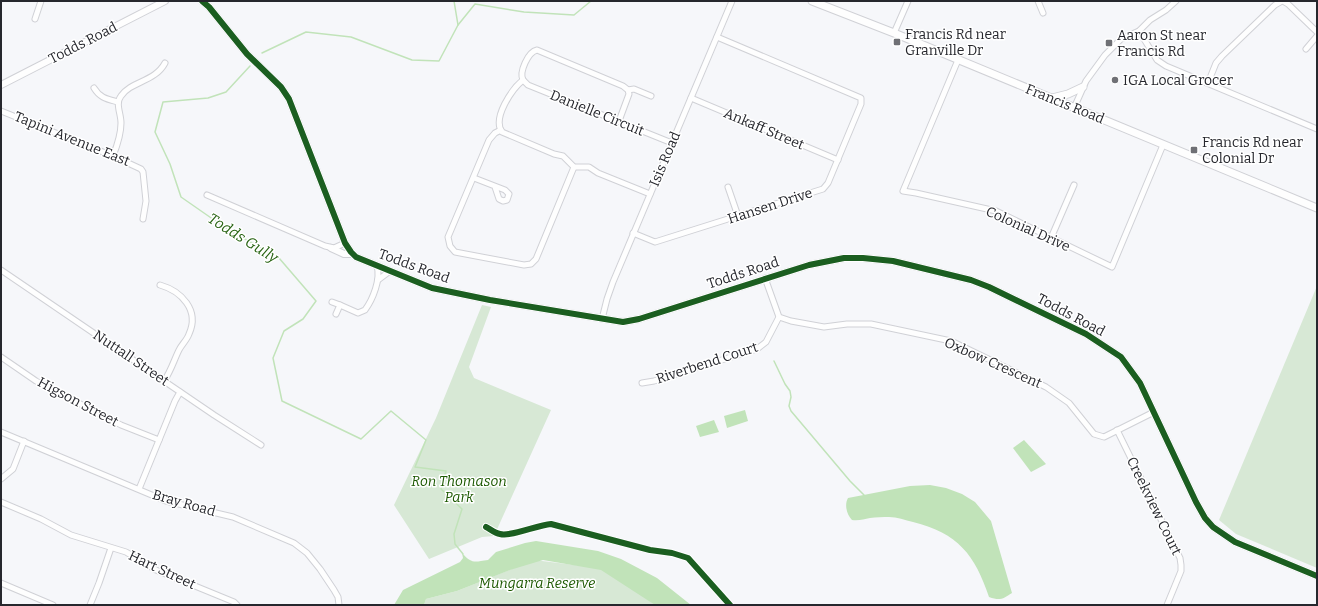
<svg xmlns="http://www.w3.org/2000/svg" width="1318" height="606" font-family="Bitter,serif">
<rect width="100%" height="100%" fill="#f6f7fa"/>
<g fill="#d7e8d5">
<path d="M1317 286V568L1236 534 1219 520Z"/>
<path d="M482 305 491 307 469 367 474 378 551 410 494 536 482 537 429 559 394 505 436 418Z"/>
<path d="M534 560 607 569 655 605H424L426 599 457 591Z"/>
</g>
<g fill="#c1e3b9">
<path d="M745 410 748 421 727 428 724 416Z"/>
<path d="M714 420 719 432 700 437 696 426Z"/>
<path d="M1024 440 1046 464 1031 472 1013 448Z"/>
<path d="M930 485 946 488 962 494 975 502 991 521 1012 593C1003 599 1000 601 989 597 975 555 958 533 913 522 905 520 897 517 889 517 883 517 876 517 870 518 864 519 859 521 852 520 847 515 844 505 848 498L910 486Z"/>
<path d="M536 541 598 551 621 559 657 578 691 605H655L601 570 543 560 510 570 457 591 426 599 424 605H394L403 590 460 562 463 558 462 553C472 564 474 562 488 560L496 552 525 543Z"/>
</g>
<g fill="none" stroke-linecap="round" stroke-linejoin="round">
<g stroke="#c1e3b9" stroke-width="1.5">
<path d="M454 1 458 25"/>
<path d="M262 53 306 32 351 37 412 60 439 61 458 25 475 4 524 12 574 15 591 1"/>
<path d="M250 66 226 92 208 98 163 102 155 132 170 164 181 197 227 229 279 258 316 301 303 319 284 331 273 358 282 401 361 439 391 411 426 440 415 467 446 471 441 489 462 509 454 534 455 544 463 554"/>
<path d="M774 361 785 384 790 391 791 397 789 406 791 411 850 481 864 495"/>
</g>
<defs>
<g id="minor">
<path d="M1038 1 1043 13"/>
<path d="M1283 1 1288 4 1317 32"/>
<path d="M35 19 41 1"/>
<path d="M1139 31 1157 60 1166 66 1317 129"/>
<path d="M894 33 908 1"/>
<path d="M1306 49 1317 36"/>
<path d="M958 60 903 191 916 193 996 211 1112 267 1163 145"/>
<path d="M523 80C512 89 492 118 502 132L554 154 563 156 574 167H589L598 173 650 194"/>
<path d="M523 80C519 72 528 52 537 50L623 86 628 90 629 94 619 121"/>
<path d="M523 80 528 85 672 143"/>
<path d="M1208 83 1216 63 1222 56 1275 5 1282 1"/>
<path d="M94 88C100 98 107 99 118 102"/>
<path d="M628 90 634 89 651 96"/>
<path d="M691 98 838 160"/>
<path d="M1074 108 1086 81 1105 55 1121 39 1139 31 1150 20 1166 10 1176 1"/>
<path d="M1 111 113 156 141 169 143 172 146 201 143 219"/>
<path d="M501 130 495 133 489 140 448 237 450 246 455 252 524 265 531 264 536 259 574 167"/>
<path d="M113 156C117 146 121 134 121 123 121 113 115 104 121 96 131 81 155 82 165 63"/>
<path d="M474 178 505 190 509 194 507 200 503 201 499 199 495 187"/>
<path d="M728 187 738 216"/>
<path d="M207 195 325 246 334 248 345 243"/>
<path d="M633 233 655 242 823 189 828 183 861 104V98L717 37"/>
<path d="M1051 238 1074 185"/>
<path d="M1 270 214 415 261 445"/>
<path d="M765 278 779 317 791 321 824 327 847 324H871L951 341 1046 387 1069 403 1094 434 1104 437 1154 412"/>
<path d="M378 280 390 271"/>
<path d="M160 285C181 291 200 310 189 334 187 340 182 344 179 350 174 360 171 371 164 381"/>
<path d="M332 302 340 305 336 314"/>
<path d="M340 305 358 313 365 310C373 299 381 279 377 266"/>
<path d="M602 319 607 299 613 282 732 1"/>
<path d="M1 357 36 381 121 425 159 440"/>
<path d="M642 383 654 381 757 349 766 342 779 317"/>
<path d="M1117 430 1180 558 1181 565V571L1167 605"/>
<path d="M1 432 166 501 233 517 294 543 307 553 320 569 334 590 338 597 339 605"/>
<path d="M1 479 13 469 24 441"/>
<path d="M139 489 175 401 180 392"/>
<path d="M1 502 41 519 71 535 126 552 156 570 234 602 237 605"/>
<path d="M1 583 53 605"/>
<path d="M90 605 99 583 111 548"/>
</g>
<g id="tertiary">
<path d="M202 1 209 7 247 54 281 87 289 99 345 243 351 252 356 257 432 288 490 300 623 322 639 319 809 265 844 258H863L893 261 971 280 989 287 1086 334 1121 357 1140 383 1196 502 1205 518 1213 527 1235 542 1317 576"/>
<path d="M1 85 165 1"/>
<path d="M331 248 344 254H352"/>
</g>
<g id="secondary">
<path d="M812 1 894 33 1317 208"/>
<path d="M1052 98 1068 94 1083 87"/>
</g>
</defs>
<use href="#minor" stroke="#d0d1d6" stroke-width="7"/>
<use href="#tertiary" stroke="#d0d1d6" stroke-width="8"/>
<use href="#secondary" stroke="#d0d1d6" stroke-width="9"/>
<use href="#minor" stroke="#fefefe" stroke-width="5"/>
<use href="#tertiary" stroke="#fefefe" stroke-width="6"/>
<use href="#secondary" stroke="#fefefe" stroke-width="7"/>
<defs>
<g id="cycleway">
<path d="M202 1 209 7 247 54 281 87 289 99 345 243 351 252 356 257 432 288 490 300 623 322 639 319 809 265 844 258H863L893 261 971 280 989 287 1086 334 1121 357 1140 383 1196 502 1205 518 1213 527 1235 542 1317 576"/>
<path d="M486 527C490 529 495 533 500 534 512 537 537 525 551 524L650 550 672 553 688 558 730 605"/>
</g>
</defs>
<use href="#cycleway" stroke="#fff" stroke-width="8"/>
<use href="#cycleway" stroke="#1b5e20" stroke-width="6"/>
</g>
<g fill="#6f7075" stroke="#fff" stroke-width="1.5">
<rect x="893" y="38" width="8" height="8" rx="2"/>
<rect x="1105" y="39" width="8" height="8" rx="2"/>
<circle cx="1115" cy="80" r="4"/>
<rect x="1190" y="146" width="8" height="8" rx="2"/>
</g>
<g text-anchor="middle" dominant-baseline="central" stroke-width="3" stroke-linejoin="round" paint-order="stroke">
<g font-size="14" fill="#26272d" stroke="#fff" text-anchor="start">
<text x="905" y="34">Francis Rd near<tspan x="905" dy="16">Granville Dr</tspan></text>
<text x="1117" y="35">Aaron St near<tspan x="1117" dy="16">Francis Rd</tspan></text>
<text x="1123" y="80">IGA Local Grocer</text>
<text x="1202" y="142">Francis Rd near<tspan x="1202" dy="16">Colonial Dr</tspan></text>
</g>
<g font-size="14" fill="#26272d" stroke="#fff">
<text transform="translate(83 43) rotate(-27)">Todds Road</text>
<text transform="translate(1065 104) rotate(22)">Francis Road</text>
<text transform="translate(597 113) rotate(22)">Danielle Circuit</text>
<text transform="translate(764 129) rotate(23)">Ankaff Street</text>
<text transform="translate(72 139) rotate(22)">Tapini Avenue East</text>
<text transform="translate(665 159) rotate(-67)">Isis Road</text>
<text transform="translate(770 206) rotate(-18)">Hansen Drive</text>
<text transform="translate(1028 229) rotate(24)">Colonial Drive</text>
<text transform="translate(414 266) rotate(20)">Todds Road</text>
<text transform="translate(743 273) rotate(-18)">Todds Road</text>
<text transform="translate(1071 315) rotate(28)">Todds Road</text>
<text transform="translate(131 358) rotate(34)">Nuttall Street</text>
<text transform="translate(707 363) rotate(-18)">Riverbend Court</text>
<text transform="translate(993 363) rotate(24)">Oxbow Crescent</text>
<text transform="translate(78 402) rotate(28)">Higson Street</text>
<text transform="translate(184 503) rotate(16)">Bray Road</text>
<text transform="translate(1154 506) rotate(64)">Creekview Court</text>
<text transform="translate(162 570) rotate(25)">Hart Street</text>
</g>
<g font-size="14" font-style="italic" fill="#1d5902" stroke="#fff">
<text x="459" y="481">Ron Thomason<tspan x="459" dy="16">Park</tspan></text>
<text x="537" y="583">Mungarra Reserve</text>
</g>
<g font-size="15" font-style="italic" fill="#276312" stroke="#fff">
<text transform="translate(243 238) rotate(32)">Todds Gully</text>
</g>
</g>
<rect width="1318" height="606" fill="none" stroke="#26272d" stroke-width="4"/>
</svg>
